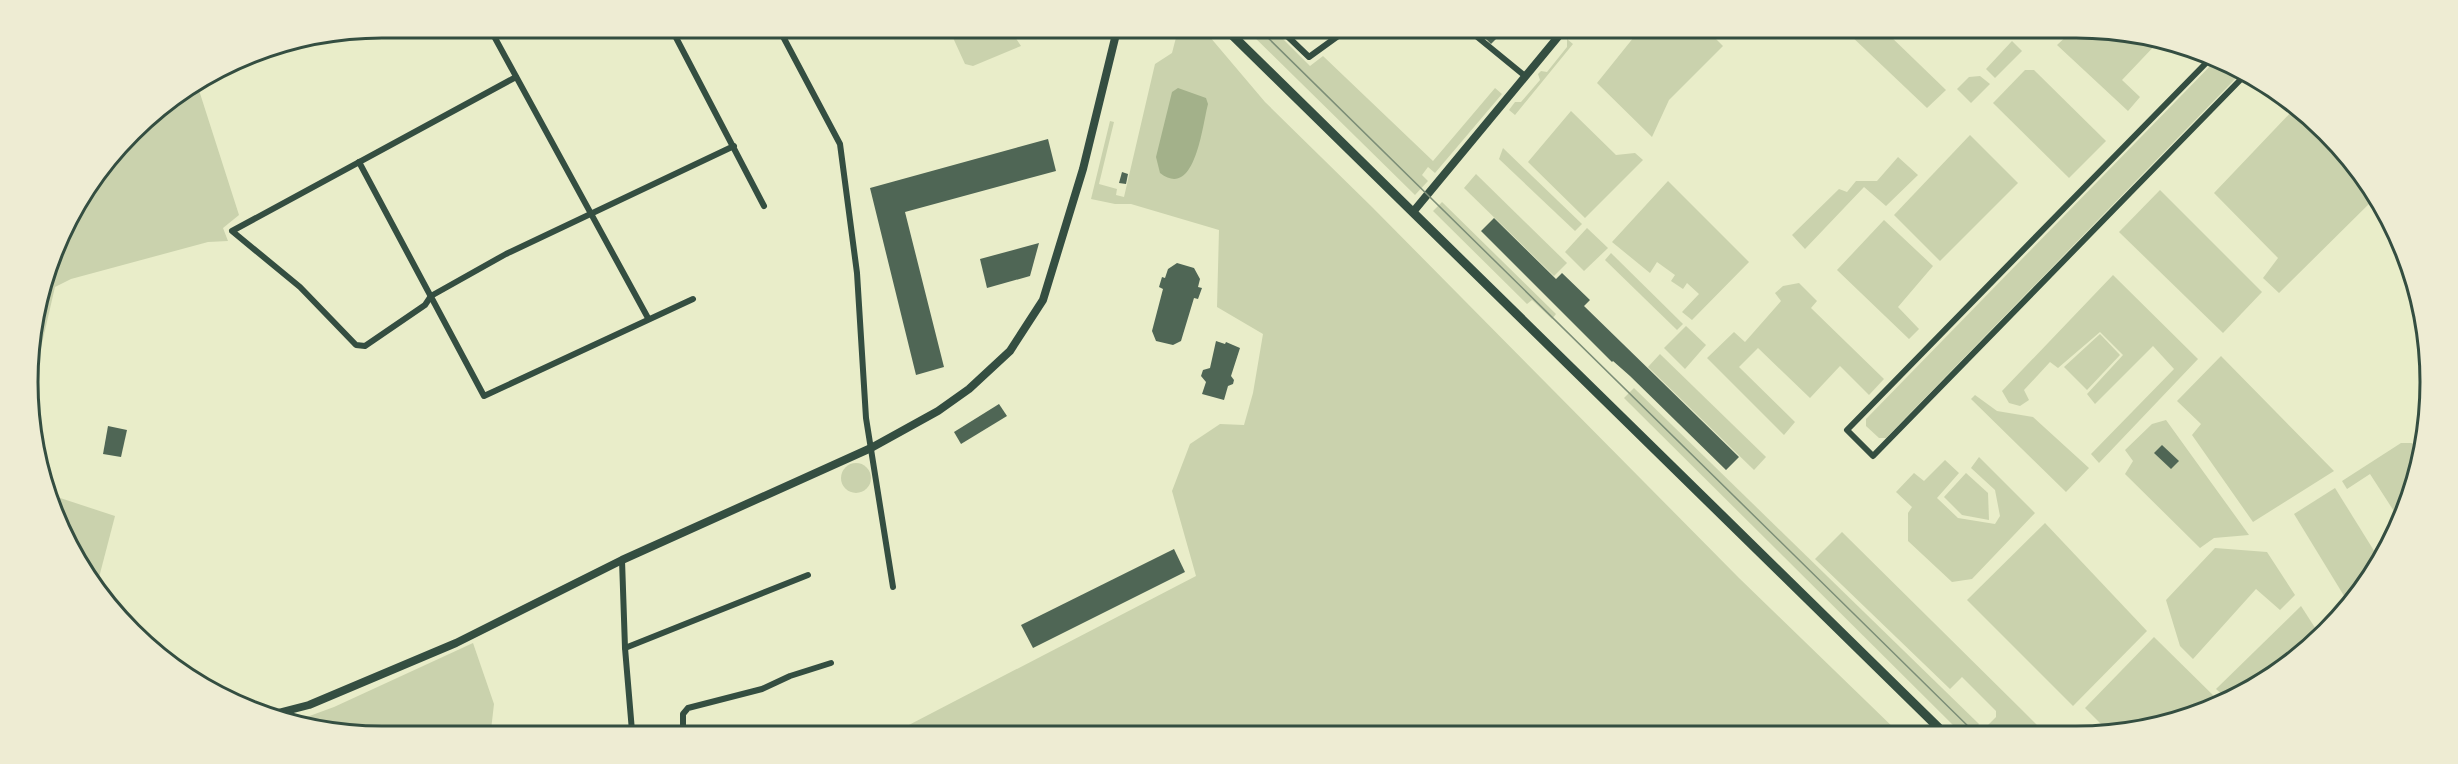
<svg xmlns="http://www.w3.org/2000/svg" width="2458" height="764" font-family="Commissioner,sans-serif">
<rect width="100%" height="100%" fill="#e9edc9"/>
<g fill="#cad2ad">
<path d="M949 29 1028 30 1015 37 1021 46 973 66 965 64Z"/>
<path d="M1178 30H1204L1265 102 1372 207 1739 578 1899 733 906 731 905 727 1196 576 1172 491 1190 444 1220 424 1244 425 1253 393 1263 334 1217 307 1219 230 1131 204H1115L1091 199 1110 121 1114 122 1099 184 1117 189 1116 195 1124 197 1155 64 1172 53Z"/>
<path d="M1247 30H1274L1310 66 1323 56 1433 161 1495 88 1502 94 1435 173 1428 167 1422 175 1428 181 1415 195Z"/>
<path d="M1638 32H1709L1723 46 1669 100 1652 137 1597 83Z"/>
<path d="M1848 33H1887L1946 90 1927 108Z"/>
<path d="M2069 34H2146L2160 40 2122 80 2140 97 2128 111 2057 45Z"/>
<path d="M1567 39 1573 44 1515 115 1509 110 1515 102H1521L1540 80 1538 74 1541 71 1547 72 1567 47Z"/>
<path d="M2012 41 2022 51 1995 78 1986 69Z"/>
<path d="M2214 62 2241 73 1886 438H1879L1866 426V419Z"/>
<path d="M2025 70H2034L2106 141 2069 178 1993 103Z"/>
<path d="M1980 76 1990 84 1971 103 1957 89 1969 77Z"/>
<path d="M197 84 239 215 223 228 228 241 208 242 71 279 55 287 33 382 30 336 64 225 148 115Z"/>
<path d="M2295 108 2371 185 2376 197 2279 293 2263 278 2278 258 2214 193Z"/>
<path d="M1571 111 1616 155 1635 153 1643 160 1585 218 1528 162Z"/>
<path d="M1970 135 2018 183 1940 261 1894 215Z"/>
<path d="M1503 148 1582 224 1575 231 1499 159Z"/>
<path d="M1898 157 1918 175 1886 206 1864 187 1805 249 1792 235 1839 189 1847 192 1856 181H1877Z"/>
<path d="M1476 174 1567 263 1554 276 1464 188Z"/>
<path d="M1668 181 1749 262 1692 320 1682 312 1699 294 1687 283 1683 289 1671 281 1675 275 1657 262 1650 273 1612 242Z"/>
<path d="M2160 190 2262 292 2223 333 2119 232Z"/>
<path d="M1442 202 1556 314 1552 319 1532 300 1527 304 1433 211Z"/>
<path d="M1884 220 1933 266 1898 307 1919 329 1909 339 1837 270Z"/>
<path d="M1587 228 1608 248 1584 271 1565 252Z"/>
<path d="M1611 253 1683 324 1677 330 1605 260Z"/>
<path d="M2113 275 2198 359 2099 463 2091 454 2174 369 2153 346 2095 404 2087 394 2123 355 2100 332 2058 368 2050 362 2024 390 2029 400 2020 406 2009 403 2002 391Z"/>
<path d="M1799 283 1817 301 1811 308 1884 379 1869 395 1840 366 1810 398 1758 348 1739 367 1795 422 1784 435 1707 358 1734 332 1745 342 1781 301 1775 293 1783 286Z"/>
<path d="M1686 326 1706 345 1685 369 1664 348Z"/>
<path d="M2100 334 2120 355 2087 390 2064 367Z"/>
<path d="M1660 354 1766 457 1754 470 1648 367Z"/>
<path d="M2221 356 2334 471 2253 522 2192 435 2201 424 2177 401Z"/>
<path d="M1634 388 1979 724 1971 733 1959 731 1624 398Z"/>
<path d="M1975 395 1997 411 2033 417 2089 468 2066 492 1971 399Z"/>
<path d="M2166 420 2249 535 2214 538 2200 548 2125 474 2133 461 2125 450 2152 424Z"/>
<path d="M2401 443H2412L2422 456 2399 519 2370 474 2347 489 2342 481Z"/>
<path d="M1979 457 2035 513 1972 579 1952 582 1908 541V513L1912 507 1896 492 1914 473 1924 481 1945 460 1959 473 1937 498 1958 518 1995 524 2000 516 1995 490 1971 468Z"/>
<circle cx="856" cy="478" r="15"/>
<path d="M1966 473 1988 493 1989 520 1962 515 1944 497Z"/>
<path d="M2335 488 2381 562 2349 604 2294 514Z"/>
<path d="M48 494 115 516 96 589 87 580Z"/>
<path d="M2045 523 2147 631 2073 706 1967 600Z"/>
<path d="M1842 532 2022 710 2046 734H1995L1987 726 1996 717V711L1962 677 1950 689 1815 559Z"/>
<path d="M2215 548 2267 552 2295 595 2280 610 2256 589 2193 659 2180 646 2166 600Z"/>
<path d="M2301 606 2321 637 2233 700 2230 701 2216 689Z"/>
<path d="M2154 637 2222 704 2123 734H2111L2085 708Z"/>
<path d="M473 643 494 704 491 730H312L293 722 334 707Z"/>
</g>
<path fill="#a3b18a" d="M1178 88 1206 98 1208 104C1202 127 1195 200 1160 173L1156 157 1172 92Z"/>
<g fill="#4f6655">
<path d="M1478 31H1504L1491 44Z"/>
<path d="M1048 139 1056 171 905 212 944 367 916 375 870 188Z"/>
<path d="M1122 172 1128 174 1126 184 1119 183Z"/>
<path d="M1494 218 1556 279 1562 273 1590 300 1584 306 1739 457 1726 470 1630 376 1613 361 1612 362 1481 231Z"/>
<path d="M1039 243 1030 276 987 288 980 259Z"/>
<path d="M1177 263 1194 268 1200 279 1198 287 1202 288 1198 299 1194 298 1181 341 1173 345 1156 341 1152 331 1163 289 1159 287 1162 277 1165 278 1168 269Z"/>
<path d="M1216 341 1225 344 1226 342 1240 348 1231 376 1234 380 1233 384 1228 386 1224 400 1202 394 1206 382 1201 376 1203 370 1210 368Z"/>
<path d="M999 404 1007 416 961 444 954 432Z"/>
<path d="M108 426 127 430 121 457 103 454Z"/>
<path d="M2162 445 2179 461 2171 469 2154 453Z"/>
<path d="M1174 549 1185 572 1033 648 1021 625Z"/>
</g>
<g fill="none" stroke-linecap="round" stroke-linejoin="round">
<g stroke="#344e41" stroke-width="6">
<path d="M489 27 648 318"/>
<path d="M671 28 764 206"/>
<path d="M779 29 840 144 857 273 866 418 893 587"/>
<path d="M1282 31 1309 57 1345 31"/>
<path d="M1470 31 1525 76"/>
<path d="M2209 60 1847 430 1873 456 2245 75"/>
<path d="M516 77 232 231 300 287 356 345 365 346 425 305 431 296 506 254 734 146"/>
<path d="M359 162 484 396 693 299"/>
<path d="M622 560 625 648 632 731"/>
<path d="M625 648 808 575"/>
<path d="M683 731V714L688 708 762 689 790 676 831 663"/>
</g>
<g stroke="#344e41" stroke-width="8">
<path d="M1413 212 1562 32"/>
<path d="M274 714 309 705 456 643 622 560 871 448 938 411 969 389 1010 351 1043 300 1083 169 1117 30"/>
</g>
<path stroke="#344e41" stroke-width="9" d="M1227 30 1945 734"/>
<path stroke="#7c8e77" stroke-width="1.5" d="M1260 30 1976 734"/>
</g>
<path d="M0 0H2458V764H0ZM382 38H2076A344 344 0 0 1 2420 382V382A344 344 0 0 1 2076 726H382A344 344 0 0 1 38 382V382A344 344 0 0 1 382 38Z" fill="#eeecd3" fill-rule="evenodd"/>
<path fill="none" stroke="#344e41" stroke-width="3" d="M382 38H2076A344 344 0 0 1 2420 382V382A344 344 0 0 1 2076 726H382A344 344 0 0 1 38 382V382A344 344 0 0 1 382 38Z"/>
</svg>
